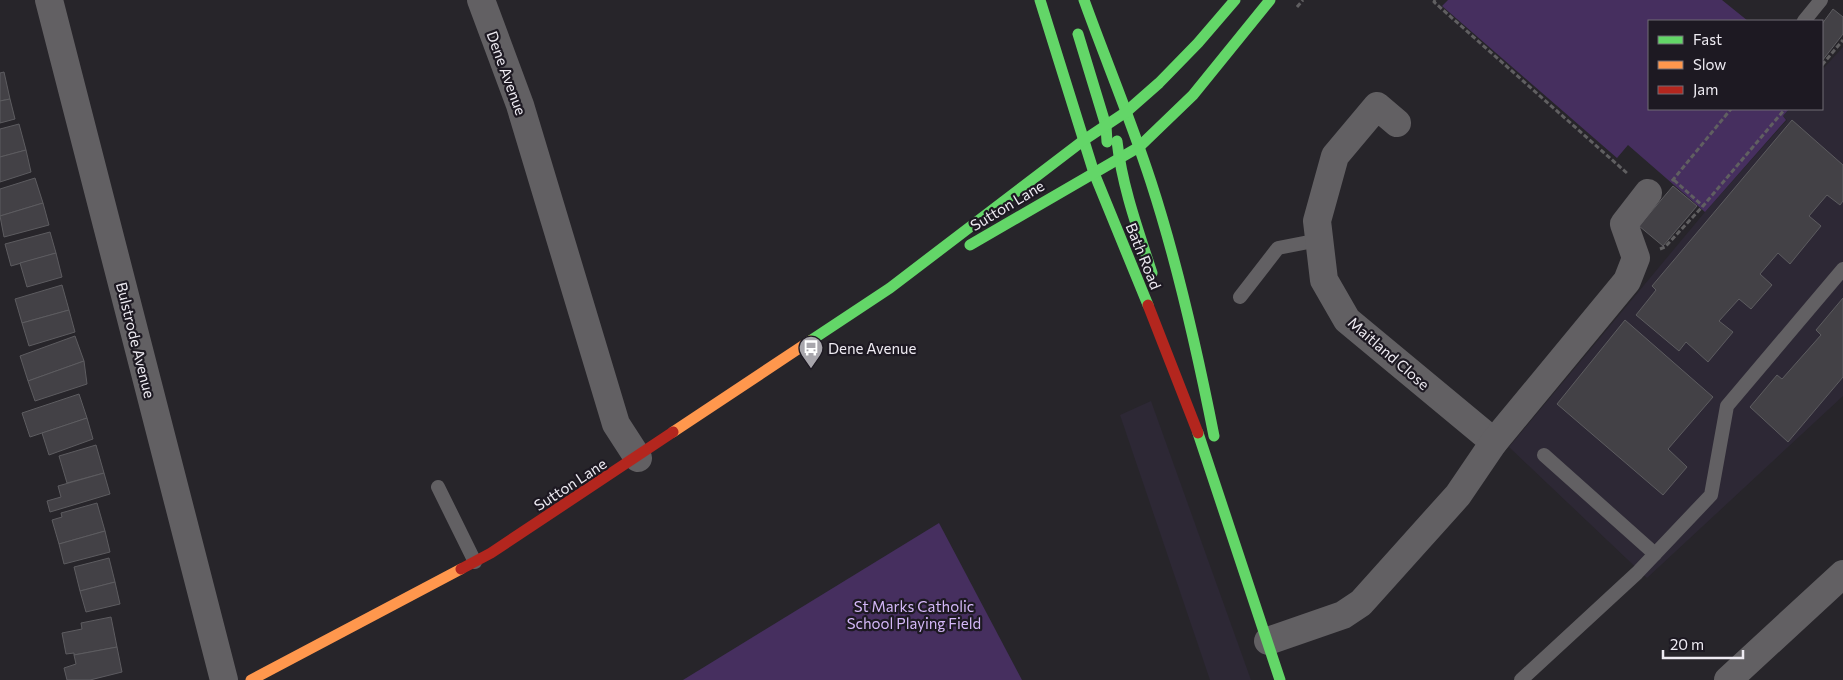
<svg xmlns="http://www.w3.org/2000/svg" width="1843" height="680" font-family="Commissioner,sans-serif">
<rect width="100%" height="100%" fill="#27252a"/>
<g fill="#2d2835">
<path d="M1843 47V396L1647 578 1509 447 1705 212 1787 120 1783 116 1789 109H1822V70Z"/>
<path d="M1151 401 1251 680H1210L1120 415Z"/>
</g>
<g fill="#462f5f">
<path d="M1448 0H1722L1748 21H1649V109H1789L1783 116 1786 120 1705 212 1628 145 1617 158 1442 6Z"/>
<path d="M939 523 1022 680H683Z"/>
</g>
<g fill="#434146" stroke="#5d5c60">
<path d="M1833 9 1843 17V34L1822 61V24Z"/>
<path d="M4 72 10 99 0 101V73Z"/>
<path d="M10 99 15 119 0 123V101Z"/>
<path d="M1792 120 1843 165V201L1840 205 1827 195 1809 216 1821 226 1790 264 1778 253 1760 274 1772 285 1751 309 1739 299 1719 321 1733 332 1708 362 1686 342 1679 351 1636 315 1656 290 1652 286Z"/>
<path d="M19 124 26 150 0 157V129Z"/>
<path d="M26 150 31 172 0 182V157Z"/>
<path d="M35 178 43 203 0 216V189Z"/>
<path d="M1673 186 1697 206 1663 246 1639 226Z"/>
<path d="M43 203 49 225 4 237 0 216Z"/>
<path d="M50 232 56 253 11 266 5 244Z"/>
<path d="M56 253 62 277 27 287 20 263Z"/>
<path d="M62 285 69 310 22 323 15 299Z"/>
<path d="M1843 298V377L1788 442 1750 407 1777 375 1782 379 1821 335 1816 330Z"/>
<path d="M69 310 75 332 29 346 22 323Z"/>
<path d="M1625 320 1713 397 1668 449 1687 467 1663 495 1557 404Z"/>
<path d="M75 336 84 361 28 381 20 356Z"/>
<path d="M84 361 87 384 35 401 28 381Z"/>
<path d="M79 394 87 418 30 437 22 413Z"/>
<path d="M87 418 93 439 49 455 42 433Z"/>
<path d="M96 445 104 473 67 483 59 456Z"/>
<path d="M104 473 110 494 50 512 47 501 61 497 58 486Z"/>
<path d="M97 503 105 531 59 544 52 520 62 517 61 513Z"/>
<path d="M105 531 110 552 64 564 59 544Z"/>
<path d="M109 558 115 582 80 591 74 567Z"/>
<path d="M115 582 120 604 86 612 80 591Z"/>
<path d="M111 617 117 647 74 655V653L66 654 62 633 82 629 81 623Z"/>
<path d="M117 647 122 672 90 680H67L64 668 76 664 74 655Z"/>
</g>
<g fill="none" stroke-linecap="round" stroke-linejoin="round">
<g stroke="#605f61" stroke-width="3" stroke-dasharray="5 2.5" stroke-linecap="butt">
<path d="M1435 0 1434 2 1628 174"/>
<path d="M1297 7 1303 0"/>
<path d="M1822 65 1843 40"/>
<path d="M1674 180 1703 206"/>
<path d="M1672 181 1731 109"/>
<path d="M1660 249 1665 247 1703 206 1785 109"/>
</g>
<g stroke="#626063" stroke-width="14">
<path d="M1804 21 1821 0"/>
<path d="M1240 297 1278 248 1319 240"/>
<path d="M1544 455 1655 554"/>
<path d="M438 487 475 562"/>
<path d="M1521 680 1637 573 1711 495 1727 406 1843 269"/>
</g>
<g stroke="#626063" stroke-width="28">
<path d="M49 0 224 680"/>
<path d="M481 0 520 105 616 424 638 458"/>
<path d="M1397 123 1377 106 1335 156 1317 221 1324 280 1347 320 1494 442"/>
<path d="M1268 641 1343 615 1361 603 1458 495 1494 442 1627 281 1636 258 1624 224 1648 193"/>
<path d="M1728 680 1843 574"/>
</g>
<g stroke="#63d668" stroke-width="11">
<path d="M1040 0 1094 173 1148 305"/>
<path d="M1084 0C1106 61 1131 120 1151 182 1178 265 1197 350 1214 436"/>
<path d="M1078 34 1106 126 1107 142"/>
<path d="M1117 141C1122 186 1138 230 1152 273"/>
<path d="M970 245 1139 147 1193 95 1270 0"/>
<path d="M810 341 890 288 1084 140 1126 112 1159 83 1198 43 1235 0"/>
<path d="M1198 433 1280 680"/>
</g>
<g stroke="#ff974d" stroke-width="11">
<path d="M673 432 810 341"/>
<path d="M251 680 461 569"/>
</g>
<g stroke="#b3261e" stroke-width="11">
<path d="M1148 305 1198 433"/>
<path d="M461 569 491 553 673 432"/>
</g>
</g>
<defs>
<symbol id="bus-pin" viewBox="-11 -11 22 30"><path d="M0 17L-7.5 6A9.5 9.5 0 1 1 7.5 6Z" fill="#a8a6ac" stroke="#1d1922"/><path d="M-5-6H5V4H4V6H2V4H-2V6H-4V4H-5ZM-3.5-4V0h7V-4ZM-3.5 1.2v1.5H-2V1.2ZM2 1.2v1.5H3.5V1.2Z" fill="#fff"/></symbol>
</defs>
<g fill-rule="evenodd">
<use href="#bus-pin" x="797" y="334" width="28" height="38"/>
</g>
<g text-anchor="middle" dominant-baseline="central" stroke-width="4.5" stroke-linejoin="round" paint-order="stroke">
<g font-size="15" fill="#eeebf2" stroke="#1d1922">
<text transform="translate(507 73) rotate(70)">Dene Avenue</text>
<text transform="translate(1007 205) rotate(-31)">Sutton Lane</text>
<text transform="translate(1144 256) rotate(68)">Bath Road</text>
<text transform="translate(136 340) rotate(76)">Bulstrode Avenue</text>
<text transform="translate(1389 353) rotate(41)">Maitland Close</text>
<text transform="translate(570 484) rotate(-33)">Sutton Lane</text>
</g>
<g font-size="15" fill="#eeebf2" stroke="#1d1922" text-anchor="start">
<text x="828" y="348">Dene Avenue</text>
</g>
<g font-size="15" fill="#d4b8f8" stroke="#1d1922">
<text x="914" y="606">St Marks Catholic<tspan x="914" dy="17">School Playing Field</tspan></text>
</g>
</g>
<rect x="1648" y="20" width="175" height="90" fill="#1d1922" stroke="#716d75"/>
<rect x="1658" y="36" width="25" height="8" fill="#63d668" stroke="#716d75"/>
<text x="1693" y="45" font-size="15" fill="#eeebf2">Fast</text>
<rect x="1658" y="61" width="25" height="8" fill="#ff974d" stroke="#716d75"/>
<text x="1693" y="70" font-size="15" fill="#eeebf2">Slow</text>
<rect x="1658" y="86" width="25" height="8" fill="#b3261e" stroke="#716d75"/>
<text x="1693" y="95" font-size="15" fill="#eeebf2">Jam</text>
<path d="M1663 650v8h80v-8" fill="none" stroke="#eeebf2" stroke-width="2.5"/>
<text x="1670" y="650" font-size="15" fill="#eeebf2" stroke="#1d1922" stroke-width="4" paint-order="stroke">20 m</text>
</svg>
